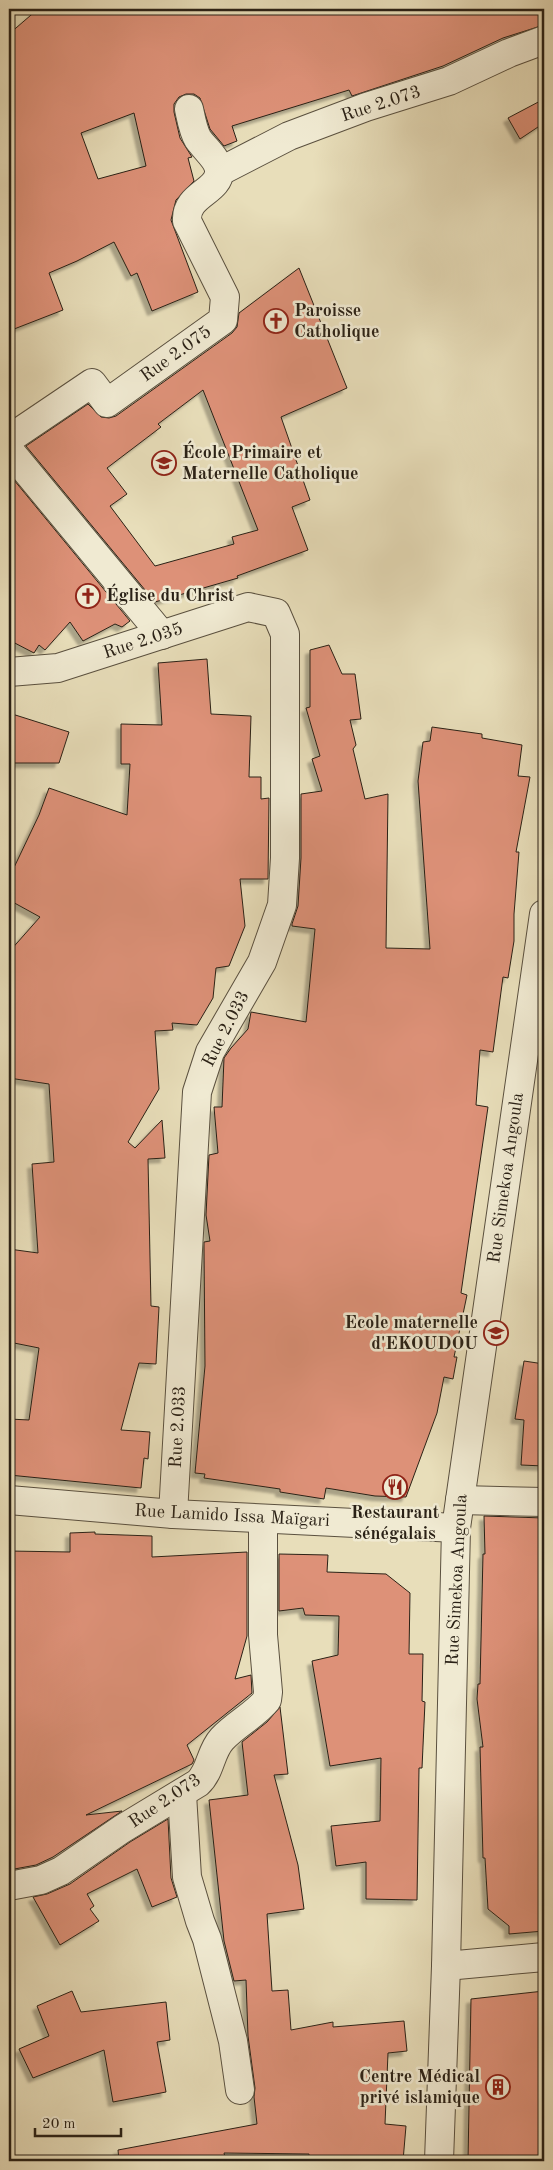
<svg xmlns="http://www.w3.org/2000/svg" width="553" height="2170" font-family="'Old Standard TT',serif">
<defs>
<filter id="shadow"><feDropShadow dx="-4.5" dy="4.5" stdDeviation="1" flood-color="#0004"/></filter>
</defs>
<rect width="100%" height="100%" fill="#e8deba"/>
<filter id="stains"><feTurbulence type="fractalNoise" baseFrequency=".004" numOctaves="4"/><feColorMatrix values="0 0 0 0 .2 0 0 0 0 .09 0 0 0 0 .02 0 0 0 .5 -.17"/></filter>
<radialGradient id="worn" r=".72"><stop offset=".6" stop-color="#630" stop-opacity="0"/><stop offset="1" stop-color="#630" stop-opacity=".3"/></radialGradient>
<g fill="#dd9178" stroke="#2a2116" fill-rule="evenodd" filter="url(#shadow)">
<path d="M38 9H544V25L503 38 443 66 352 96 349 90 232 126 237 141 224 146 210 129 200 98 194 94H186L179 97 174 104V112L180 138 192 157 188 158 194 181 176 200 171 220 198 292 152 311 137 273 131 276 114 242 77 261 49 273 63 310 9 331V34ZM134 113 146 166 98 179 81 133Z"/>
<path d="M544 99V123L520 139 508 118Z"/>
<path d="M299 268 347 388 281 417 310 500 292 507 308 550 237 576 238 578 155 602 26 446 88 404 101 417 109 418 116 416 232 333 237 327 239 313ZM203 390 258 530 232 537 234 544 155 566 110 506 127 494 107 468 161 427 158 424Z"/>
<path d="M9 474 130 621 122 627 115 624 83 641 70 622 45 650 39 645 34 653 9 640Z"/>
<path d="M329 645 342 674H355L361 719 350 720 356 745 353 749 365 799 388 794 386 948 430 949 418 781 423 742 430 741 432 727 482 734V738L522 745 518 776 530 777 516 852H519L514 914V941L508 978 503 977 493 1052 480 1050 476 1105 488 1107 461 1293 467 1295 454 1357H457L453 1379 444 1377 437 1413 406 1497 375 1496 326 1488 324 1499 280 1492V1489L204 1478 205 1474 195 1473 205 1366 204 1248V1242L210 1241 206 1215 209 1155 218 1153 214 1107H222L224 1058 231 1048 248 1029 251 1012 306 1022 315 929 292 926V924L298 906 301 858V794L322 791 312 759 320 756 306 708 310 707V650Z"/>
<path d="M207 659 211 714 251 716 249 777H261V799L269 798 268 879H240L245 926 229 966 216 968 213 998 197 1025 172 1023 173 1030 155 1031 159 1089 128 1142 135 1148 162 1120 165 1158 148 1159 151 1306 159 1307 156 1364 139 1363 121 1430 150 1432 148 1459 144 1458 141 1488 9 1475V1419L29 1420 39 1348 9 1342V1249L38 1253 32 1164 54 1162 49 1084 9 1078V952L40 917 9 900V878L39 815 49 788 127 815 130 764H121V724L162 725 158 663Z"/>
<path d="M9 713 69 732 59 763H9Z"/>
<path d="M524 1361 544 1364V1466L521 1465 524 1420 515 1419Z"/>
<path d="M484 1516 544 1518V1931L509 1934V1926L488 1909 485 1858H483L480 1747H483L477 1699 478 1684H480L483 1554H485Z"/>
<path d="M95 1532V1534L152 1536V1557L247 1552V1636L235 1679 251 1675 252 1693 187 1745 194 1760 192 1764 86 1815 122 1811 53 1857 36 1865 9 1870V1551L70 1552V1533Z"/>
<path d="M279 1554 328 1555 327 1572 386 1574 410 1593 409 1654H423L422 1701 425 1702 422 1768H419L417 1900 366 1899V1862L336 1866 331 1826 380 1821 381 1758 330 1766 312 1661 338 1655 339 1616 305 1615 303 1608 279 1611Z"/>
<path d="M280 1707 288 1774 274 1775 298 1865 304 1909 267 1914 272 1991 288 1990 291 2030 333 2022V2027L404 2021 407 2051 388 2053 385 2124 406 2126 403 2161H365V2158L309 2157V2154L224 2153 226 2161H119L118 2150 257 2124 254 2097 255 2088 248 2036 246 1980 234 1981 224 1941 209 1800 248 1795 242 1742 267 1722Z"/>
<path d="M168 1819 171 1878 177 1897 152 1907 137 1869 87 1894 94 1906 90 1909 99 1921 60 1945 33 1897 47 1894 70 1884 130 1842Z"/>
<path d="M72 1991 81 2012 166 2002 170 2040 157 2042 166 2092 113 2102 104 2050 33 2078 19 2049 49 2036 37 2006Z"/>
<path d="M544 1991V2161H468L471 1999Z"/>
</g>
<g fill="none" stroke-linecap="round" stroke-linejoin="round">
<defs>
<g id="minor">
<path d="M219 172 289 136 366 107 449 81 509 53 544 40"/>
<path d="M9 439 92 383 107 403 223 320 225 297 187 221C185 194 220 192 219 171 219 160 204 148 198 139 193 131 191 118 189 109"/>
<path d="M9 450 162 635"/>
<path d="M9 672 58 668 248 607 276 613 285 634V858L282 905 262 962 210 1052 197 1092 173 1514"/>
<path d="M9 1500 173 1514 456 1528"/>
<path d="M460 1500 544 1502"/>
<path d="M182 1794 187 1877 200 1921 207 1939 233 2041 240 2090"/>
<path d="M9 1886 41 1880 61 1871 122 1829 198 1783C211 1771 210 1752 222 1739 236 1724 255 1715 267 1700L268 1692 263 1635V1519"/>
<path d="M446 1966 544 1957"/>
<path d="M439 2161 446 1966 456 1528 544 914"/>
</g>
</defs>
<use href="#minor" stroke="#5a503f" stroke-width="30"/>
<use href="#minor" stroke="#f0ead2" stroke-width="28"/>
</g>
<defs>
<symbol id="church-ring" viewBox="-11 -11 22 22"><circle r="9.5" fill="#f0ead2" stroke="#8f2418" stroke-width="1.5"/><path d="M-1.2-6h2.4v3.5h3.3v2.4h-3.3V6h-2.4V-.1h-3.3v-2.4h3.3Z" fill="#8f2418"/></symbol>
<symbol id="school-ring" viewBox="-11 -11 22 22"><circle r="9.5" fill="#f0ead2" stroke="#8f2418" stroke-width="1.5"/><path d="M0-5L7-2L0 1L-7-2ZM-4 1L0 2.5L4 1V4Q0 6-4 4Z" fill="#8f2418"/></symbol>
<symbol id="restaurant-ring" viewBox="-11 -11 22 22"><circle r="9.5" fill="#f0ead2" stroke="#8f2418" stroke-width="1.5"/><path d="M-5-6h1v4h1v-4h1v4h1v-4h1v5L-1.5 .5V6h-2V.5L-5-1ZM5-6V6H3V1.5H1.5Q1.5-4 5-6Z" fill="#8f2418"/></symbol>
<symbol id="building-ring" viewBox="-11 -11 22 22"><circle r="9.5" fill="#f0ead2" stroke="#8f2418" stroke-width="1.5"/><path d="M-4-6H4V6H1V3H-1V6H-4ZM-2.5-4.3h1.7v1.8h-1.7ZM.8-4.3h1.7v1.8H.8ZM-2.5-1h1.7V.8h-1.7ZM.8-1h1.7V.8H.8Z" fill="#8f2418"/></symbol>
</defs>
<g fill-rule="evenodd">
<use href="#church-ring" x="262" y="307" width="28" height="28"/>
<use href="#school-ring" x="150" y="449" width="28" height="28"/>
<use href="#church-ring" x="74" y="582" width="28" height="28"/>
<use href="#school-ring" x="482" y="1319" width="28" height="28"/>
<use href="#restaurant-ring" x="381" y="1473" width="28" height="28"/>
<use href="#building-ring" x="484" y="2073" width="28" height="28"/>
</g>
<g text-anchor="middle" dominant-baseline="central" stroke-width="5" stroke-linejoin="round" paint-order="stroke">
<g font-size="18" fill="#2a2116" stroke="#f0ead2">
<text transform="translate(381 104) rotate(-18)">Rue 2.073</text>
<text transform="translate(176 354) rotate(-36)">Rue 2.075</text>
<text transform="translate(143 641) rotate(-18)">Rue 2.035</text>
<text transform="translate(226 1029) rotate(-63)">Rue 2.033</text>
<text transform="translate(506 1178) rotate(-82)">Rue Simekoa Angoula</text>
<text transform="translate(178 1427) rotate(-87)">Rue 2.033</text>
<text transform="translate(232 1516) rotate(3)">Rue Lamido Issa Maïgari</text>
<text transform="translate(457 1580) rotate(-87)">Rue Simekoa Angoula</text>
<text transform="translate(165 1801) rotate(-34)">Rue 2.073</text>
</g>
<g font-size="18" font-weight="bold" fill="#2a2116" stroke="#f0ead2" text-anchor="start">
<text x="294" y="311">Paroisse<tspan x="294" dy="21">Catholique</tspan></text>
<text x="182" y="453">École Primaire et<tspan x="182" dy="21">Maternelle Catholique</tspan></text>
<text x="106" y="596">Église du Christ</text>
<text x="478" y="1323" text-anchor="end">Ecole maternelle<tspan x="478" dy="21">d'EKOUDOU</tspan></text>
<text x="395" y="1513" text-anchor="middle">Restaurant<tspan x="395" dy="21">sénégalais</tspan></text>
<text x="480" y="2077" text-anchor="end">Centre Médical<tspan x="480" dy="21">privé islamique</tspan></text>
</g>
</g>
<rect width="553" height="2170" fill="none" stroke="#e8deba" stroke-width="30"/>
<rect x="10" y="10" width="533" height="2150" fill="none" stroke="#2a2116" stroke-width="2.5"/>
<rect x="15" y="15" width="523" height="2140" fill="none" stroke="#2a2116"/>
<path d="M35 2128v8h86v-8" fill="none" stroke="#2a2116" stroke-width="2.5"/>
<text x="42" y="2128" font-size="15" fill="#2a2116" stroke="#f0ead2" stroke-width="4" paint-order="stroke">20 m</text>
<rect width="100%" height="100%" filter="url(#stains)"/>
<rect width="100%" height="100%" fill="url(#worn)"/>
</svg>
